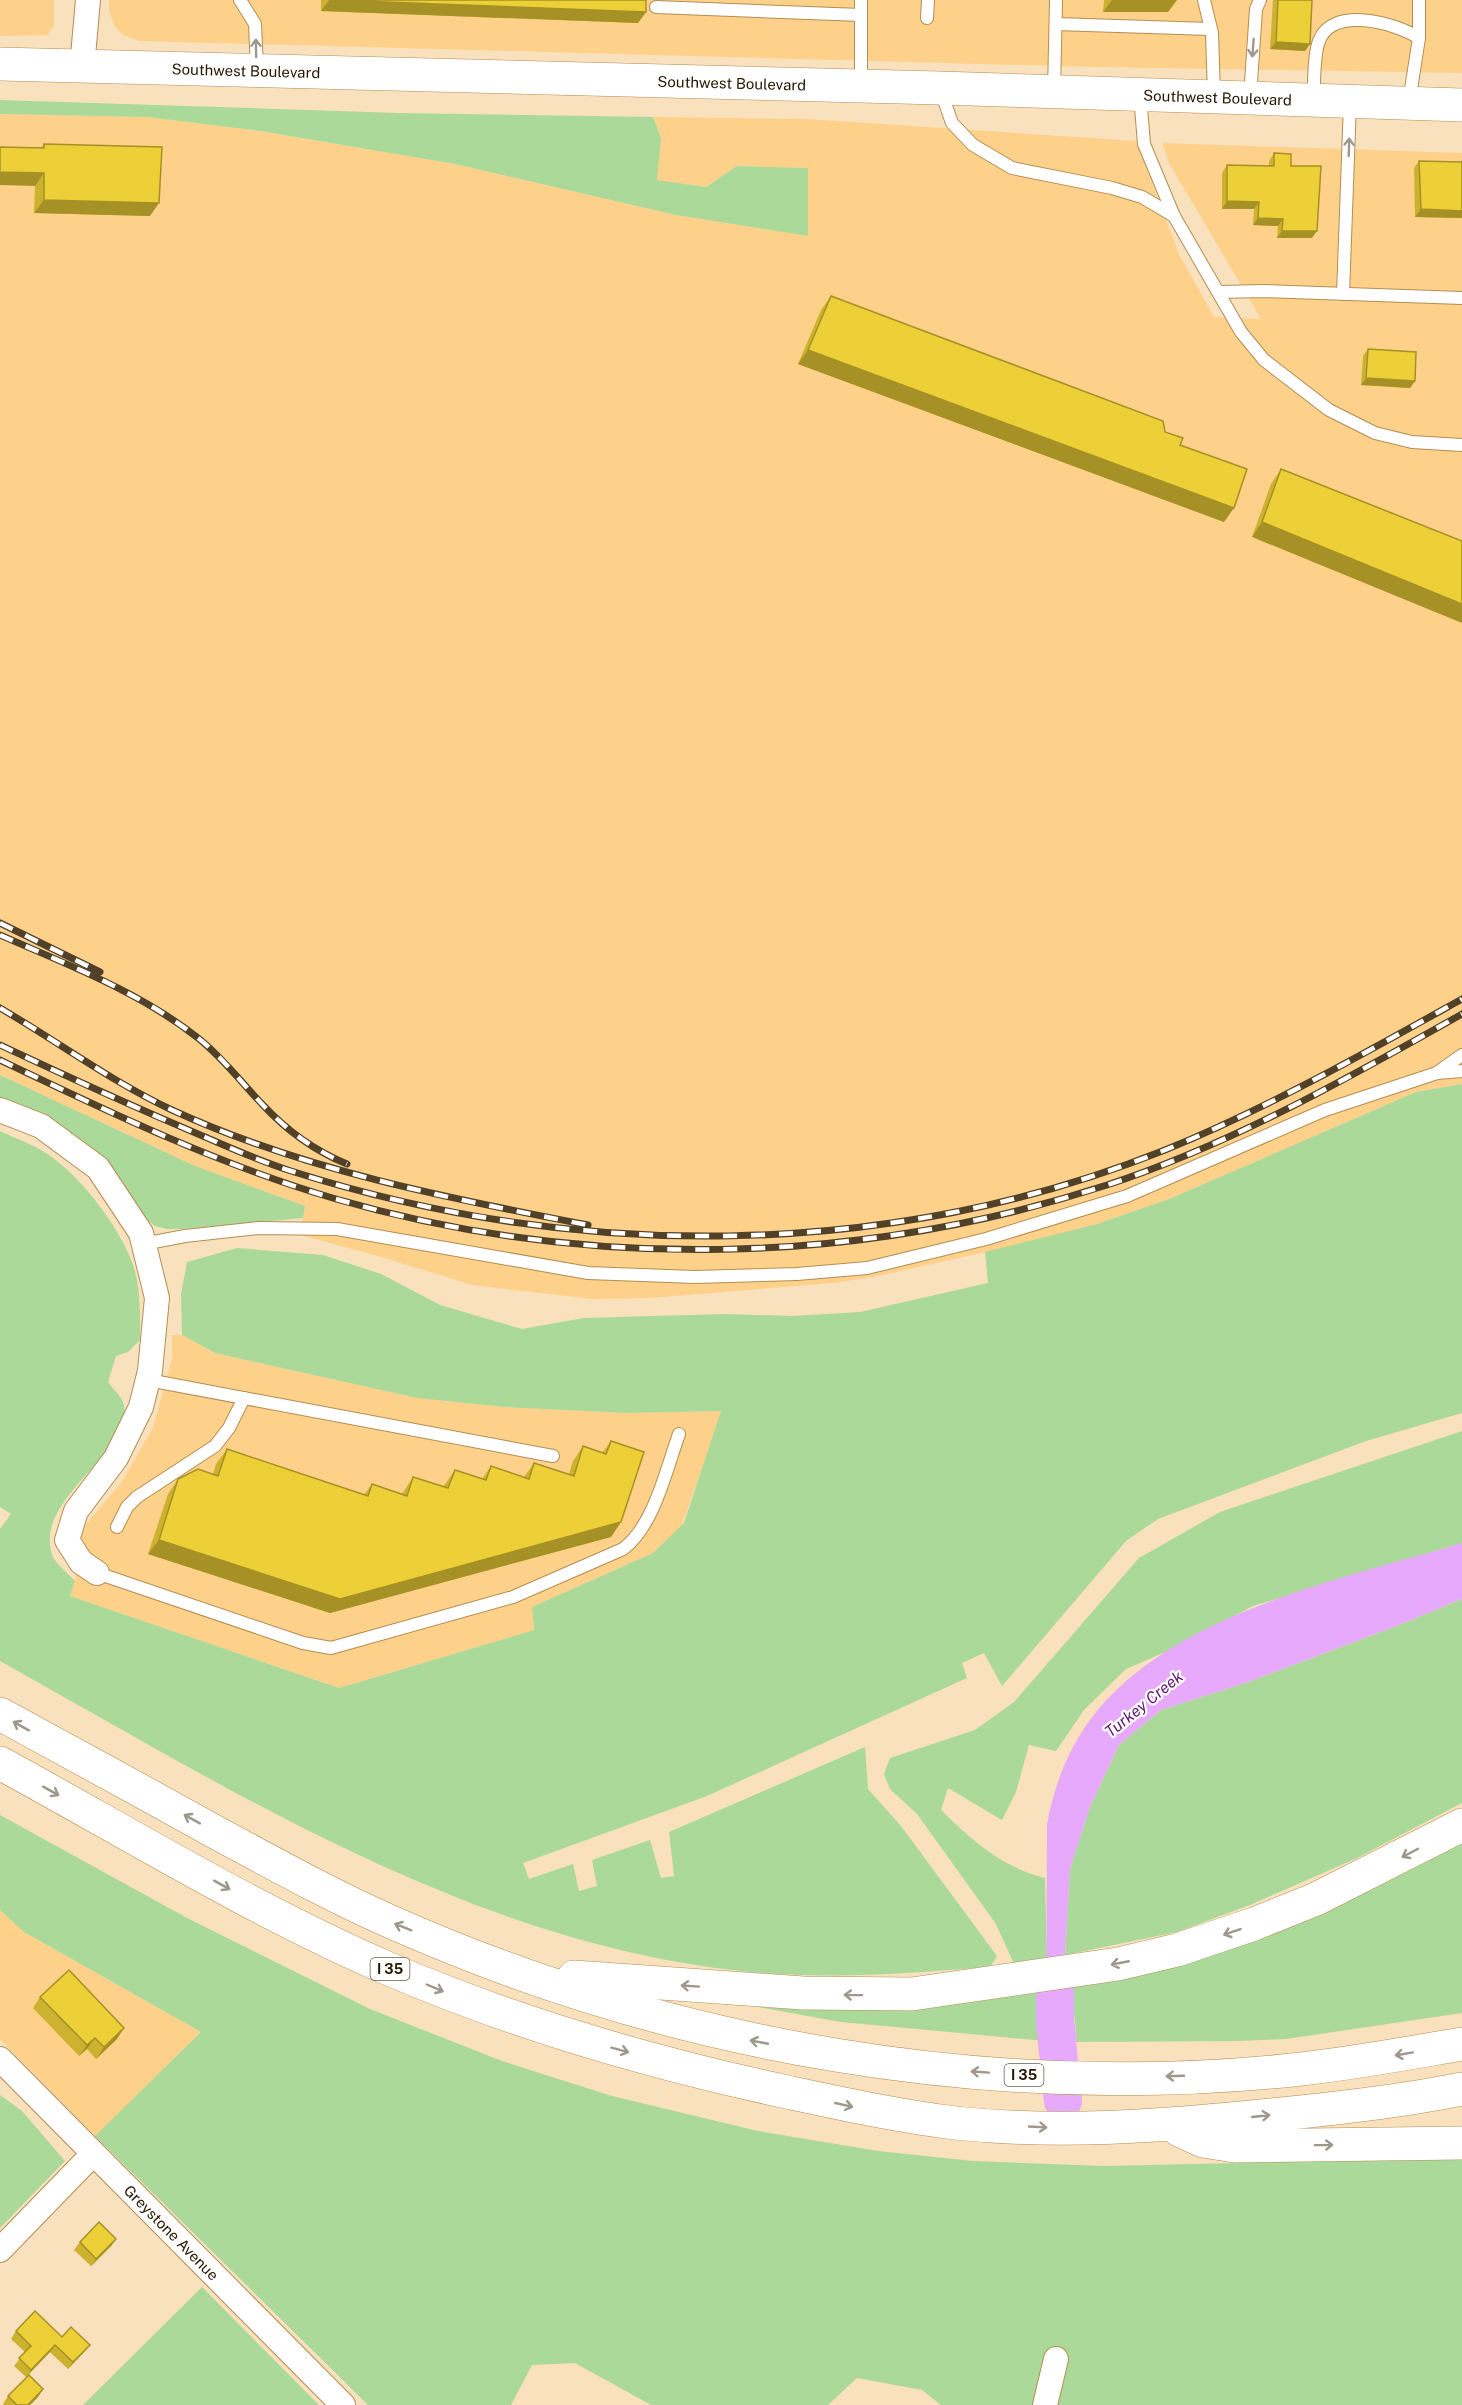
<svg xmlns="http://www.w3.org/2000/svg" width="1462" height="2405" font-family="'Public Sans',sans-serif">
<rect width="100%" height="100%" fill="#f9e1bd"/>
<g fill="#fed18b">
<path d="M0 0H54V26L47 35 0 36Z"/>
<path d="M109 0H1462V73L1096 67 139 41 124 35 115 27 109 11Z"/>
<path d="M0 114 147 117 259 131 455 164 676 215 808 236V168L737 166 706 187 657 180 661 138 653 117 807 119 1136 141 1179 254 1214 317 1261 319 1169 163 1162 143 1462 153V1084L1416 1092 1169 1199 1097 1224 1012 1246 874 1277 833 1283 650 1298 592 1299 472 1285 378 1256 300 1235 305 1206 195 1166 0 1075Z"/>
<path d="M172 1335H182L215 1353 417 1398 505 1407 627 1413 722 1411 682 1525 653 1553 532 1607 534 1630 339 1688 70 1596 75 1581 82 1529 121 1483 153 1428 172 1358Z"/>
<path d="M0 1910 24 1932 201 2032 95 2136 0 2039Z"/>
</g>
<g fill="#abd99a">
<path d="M0 100 399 113 653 117 661 138 657 180 706 187 737 166 808 168V236L676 215 455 164 260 131 147 117 0 114Z"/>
<path d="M0 1075 195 1166 305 1206 303 1218 181 1229H167L155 1226 0 1102Z"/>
<path d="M1462 1084V1413L1366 1441 1158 1519 1126 1541 1002 1686 984 1653 962 1663 967 1678 707 1796 523 1863 529 1879 573 1864 579 1891 597 1886 592 1860 650 1840 661 1878 674 1876 669 1832 865 1747 868 1789 901 1826 997 1956 990 1967C914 1973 837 1979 761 1973 481 1949 240 1795 0 1661V1529L11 1514 0 1507V1131C15 1138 32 1144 46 1153 79 1174 118 1225 132 1262 141 1286 140 1314 140 1340L128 1352 116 1356 108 1382C112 1388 119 1394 122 1400 144 1448 29 1497 53 1557 57 1565 69 1574 75 1581L70 1596 339 1688 534 1630 532 1607 653 1553 684 1523 721 1411 627 1413 505 1407 417 1398 215 1353 182 1335 181 1294 187 1262 237 1248 323 1255 381 1274 440 1305 522 1329 584 1318 726 1314 792 1316 860 1312 988 1283 985 1252 1097 1224 1169 1199 1416 1092Z"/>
<path d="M1462 1431V1543L1253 1606 1172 1649 1126 1669 1084 1710 1056 1751 1029 1745 1016 1792 1002 1820 948 1788 941 1810C975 1843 1000 1866 1045 1878L1047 1963 1015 1966 996 1924 917 1814 890 1789 884 1774 890 1758 975 1730 1014 1702 1139 1558 1220 1512Z"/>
<path d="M1462 1599V1803L1355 1859 1250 1905 1177 1932 1065 1955 1070 1869 1090 1807 1119 1745 1161 1710 1248 1682 1394 1627Z"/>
<path d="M0 1815 189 1919 370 2009 502 2061 612 2096 758 2131 878 2151 973 2161 1104 2166 1462 2158V2405H941L922 2390 857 2378 828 2405H651L575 2363 532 2365 511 2405H368L95 2136 201 2032 24 1932 0 1910Z"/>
<path d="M1462 1838V2013L1286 2039 1239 2041 1077 2042 1071 1985Z"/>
<path d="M1044 1992 1046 2041 841 2022 747 2005 984 2000Z"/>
<path d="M0 2095 22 2111 65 2161 0 2228Z"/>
<path d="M202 2287 319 2405H83Z"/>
</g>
<path fill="#e7a9fb" d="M1462 1543V1599L1394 1627 1248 1682 1161 1710 1119 1745 1090 1807 1070 1869 1065 1955 1077 2042 1046 2041 1047 1824C1054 1787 1067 1751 1090 1720 1168 1614 1342 1579 1462 1543Z"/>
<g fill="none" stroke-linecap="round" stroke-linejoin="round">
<path stroke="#e7a9fb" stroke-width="38" d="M1055 1989V2023L1063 2101"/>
<defs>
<g id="service">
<path d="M240 0 255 24 257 70"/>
<path d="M1204 0 1212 33 1214 95"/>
<path d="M656 7 861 15"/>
<path d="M927 18 928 0"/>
<path d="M1056 24 1210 29"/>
<path d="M1419 38V0"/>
<path d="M861 85V0"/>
<path d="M940 89 952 123 973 145 1012 168 1112 188 1142 197 1174 216 1241 332 1264 360 1329 410 1375 433 1412 442 1462 445"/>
<path d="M1054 92 1056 0"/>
<path d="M1140 95 1144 144 1174 216"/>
<path d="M1250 97 1256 9 1260 0"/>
<path d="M1313 98C1315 81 1313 57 1319 41 1332 5 1396 23 1419 38L1409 102"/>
<path d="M1219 292 1265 291 1462 298"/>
<path d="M1343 294 1350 103"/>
<path d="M1438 1072 1462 1055"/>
<path d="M143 1244 185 1236 259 1228 337 1229 588 1273 695 1277 797 1274 867 1268 986 1239 1127 1196 1325 1110 1437 1073 1462 1071"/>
<path d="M148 1380 553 1456"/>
<path d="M117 1527 127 1507 137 1497 215 1446 229 1428 244 1398"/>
<path d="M97 1573 303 1643 331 1648 513 1597 623 1549C654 1526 666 1470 679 1434"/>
</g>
<g id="minor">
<path d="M82 67 88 0"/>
<path d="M0 1110 41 1126 98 1168 141 1233 157 1298 150 1371 141 1407 116 1458 76 1511 67 1540 81 1562 97 1573"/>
<path id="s1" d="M0 2059 343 2405"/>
<path d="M0 2250 93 2154"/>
<path d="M1045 2405 1056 2359"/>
</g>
<g id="secondary">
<path id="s2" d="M0 64 940 88 1462 105"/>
</g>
<g id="motorway">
<path d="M0 1714C72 1753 145 1793 217 1833 273 1863 330 1895 389 1921 672 2047 992 2103 1302 2069 1355 2063 1409 2053 1462 2044"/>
<path d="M0 1763C128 1833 255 1911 389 1969 517 2024 652 2063 787 2092 843 2104 898 2116 955 2123 1060 2134 1165 2126 1271 2115 1334 2109 1399 2102 1462 2089"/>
<path d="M574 1977 803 1993 912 1994 1118 1964 1177 1950 1254 1924 1316 1899 1462 1825"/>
<path d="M1179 2130 1203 2141 1235 2146 1462 2143"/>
</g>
</defs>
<use href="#service" stroke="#b38d51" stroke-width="14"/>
<use href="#minor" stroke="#b38d51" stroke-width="26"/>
<use href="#secondary" stroke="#b38d51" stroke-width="34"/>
<use href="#motorway" stroke="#b38d51" stroke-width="34"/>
<use href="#service" stroke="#fff" stroke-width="12"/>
<use href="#minor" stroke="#fff" stroke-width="24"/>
<use href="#secondary" stroke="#fff" stroke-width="33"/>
<use href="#motorway" stroke="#fff" stroke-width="33"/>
<defs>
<g id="rail">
<path d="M0 923 100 972"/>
<path d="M0 935C68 965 140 992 198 1038 222 1057 241 1082 262 1104 285 1129 315 1151 347 1164"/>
<path d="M0 1008C57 1041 112 1082 172 1110 303 1170 447 1198 588 1225"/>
<path d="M0 1045C68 1077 136 1108 205 1137 233 1149 262 1162 291 1171 575 1261 887 1261 1165 1150 1268 1108 1365 1053 1462 999"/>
<path d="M0 1060C109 1112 219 1165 336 1199 587 1271 858 1266 1107 1185 1232 1144 1348 1078 1462 1014"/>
</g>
</defs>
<use href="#rail" stroke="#514128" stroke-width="7"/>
<use href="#rail" stroke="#fff" stroke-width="4.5" stroke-dasharray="14" stroke-linecap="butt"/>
</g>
<g fill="#ccb22f">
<path d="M321 0H646V12L638 23 321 11Z"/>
<path d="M1104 0H1177L1168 12H1103Z"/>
<path d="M1273 0H1312L1310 44 1305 51 1270 49Z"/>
<path d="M44 144 150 216 34 213 35 186 41 148Z"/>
<path d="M1274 153 1291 166 1312 238H1277L1278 226 1253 225 1254 209H1222V173L1227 165 1269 166V161Z"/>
<path d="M1419 161 1462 162V218L1415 217 1414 168Z"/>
<path d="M831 296 1165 432 1180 445 1224 522 798 364 821 310Z"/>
<path d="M1368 349 1415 381 1410 388 1361 385 1363 356Z"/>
<path d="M1281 469 1462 541 1252 537 1271 484Z"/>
<path d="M611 1441 621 1522 611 1537 330 1613 148 1554 168 1494 178 1479 213 1474 216 1464 227 1449 364 1495 372 1484 402 1494 413 1477 443 1487 455 1470 482 1479 491 1466 524 1477 534 1463 569 1474 573 1461 583 1446 602 1453Z"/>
<path d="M40 1997 117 2039 96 2059 87 2049 79 2056 33 2008Z"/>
<path d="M116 2239 111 2246 91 2266 74 2250 80 2242Z"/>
<path d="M16 2331 62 2337 84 2352 68 2369 50 2352 26 2377 14 2366 25 2352 11 2339Z"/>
<path d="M43 2389 38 2397 30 2405H4L3 2404 8 2396Z"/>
</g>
<g fill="#a69126">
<path d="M329 0 646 12 638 23 321 11Z"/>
<path d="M1112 0H1177L1168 12H1103Z"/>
<path d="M1276 42 1310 44 1305 51 1270 49Z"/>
<path d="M0 172 44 173 35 186 0 185Z"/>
<path d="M44 200 159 203 150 216 34 213Z"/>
<path d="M1227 201 1259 202 1254 209H1222Z"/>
<path d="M1421 209 1462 211V218L1415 217Z"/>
<path d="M1258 218 1283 219 1278 226 1253 225Z"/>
<path d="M1282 231H1317L1312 238H1277Z"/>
<path d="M808 350 1234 508 1224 522 798 364Z"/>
<path d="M1366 378 1415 381 1410 388 1361 385Z"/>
<path d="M1262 522 1462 604V623L1252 537Z"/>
<path d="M621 1522 611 1537 330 1613 148 1554 159 1540Z"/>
<path d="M124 2028 117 2039 96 2059 104 2047Z"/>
<path d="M95 2038 87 2049 79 2056 87 2045Z"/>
<path d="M116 2239 111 2246 91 2266 96 2259Z"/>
<path d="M55 2345 50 2352 26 2377 31 2370Z"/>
<path d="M90 2345 84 2352 68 2369 73 2362Z"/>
<path d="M43 2389 38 2397 30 2405H28Z"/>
</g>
<g fill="#edcf37" stroke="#a69126" stroke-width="1.5">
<path d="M334 0H646V12Z"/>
<path d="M1278 0H1312L1310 44 1276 42Z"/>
<path d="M44 144 162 147 159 203 44 200V173L0 172V147L44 148Z"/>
<path d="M1274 153 1291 154V166H1321L1317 231H1282L1283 219 1258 218 1259 202 1227 201V165L1274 166Z"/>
<path d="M1419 161 1462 162V211L1421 209Z"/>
<path d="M831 296 1163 421 1165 432 1183 438 1180 445 1247 469 1234 508 808 350Z"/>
<path d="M1368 349 1416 352 1415 381 1366 378Z"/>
<path d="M1281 469 1462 541V604L1262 522Z"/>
<path d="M611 1441 644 1452 621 1522 340 1599 159 1540 178 1479 198 1469 218 1476 227 1449 368 1496 372 1484 407 1496 413 1477 448 1488 455 1470 486 1480 491 1466 529 1479 534 1463 574 1476 583 1446 606 1454Z"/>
<path d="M69 1970 124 2028 104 2047 95 2038 87 2045 40 1997Z"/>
<path d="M99 2222 116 2239 96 2259 80 2242Z"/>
<path d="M35 2311 62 2337 71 2327 90 2345 73 2362 55 2345 31 2370 19 2358 31 2346 16 2331Z"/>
<path d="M29 2375 43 2389 28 2405H17L8 2396Z"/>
</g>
<defs><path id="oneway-shaft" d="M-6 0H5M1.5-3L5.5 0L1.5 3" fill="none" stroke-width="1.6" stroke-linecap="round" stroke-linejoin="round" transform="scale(1.5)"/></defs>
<g stroke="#9d978c">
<use href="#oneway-shaft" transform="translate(256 48) rotate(-91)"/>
<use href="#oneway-shaft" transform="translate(1253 48) rotate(94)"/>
<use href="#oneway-shaft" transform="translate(1349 147) rotate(-88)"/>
<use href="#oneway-shaft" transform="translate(21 1726) rotate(-151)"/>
<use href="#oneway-shaft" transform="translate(51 1791) rotate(29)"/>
<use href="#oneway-shaft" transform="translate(192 1819) rotate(-151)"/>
<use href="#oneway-shaft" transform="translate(1410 1853) rotate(152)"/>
<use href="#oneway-shaft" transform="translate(222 1885) rotate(29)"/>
<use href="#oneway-shaft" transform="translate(403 1927) rotate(-158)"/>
<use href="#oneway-shaft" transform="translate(1232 1932) rotate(161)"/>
<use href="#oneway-shaft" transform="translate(1120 1963) rotate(169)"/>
<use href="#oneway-shaft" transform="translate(690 1986) rotate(-176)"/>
<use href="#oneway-shaft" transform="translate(435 1988) rotate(23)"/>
<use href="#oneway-shaft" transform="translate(853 1995) rotate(-179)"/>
<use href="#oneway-shaft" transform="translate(759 2042) rotate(-169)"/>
<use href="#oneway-shaft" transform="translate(620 2050) rotate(15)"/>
<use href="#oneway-shaft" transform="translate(1404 2054) rotate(170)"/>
<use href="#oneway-shaft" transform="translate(980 2072) rotate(-176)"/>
<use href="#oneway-shaft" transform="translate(1175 2076) rotate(178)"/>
<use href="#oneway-shaft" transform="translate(844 2105) rotate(13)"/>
<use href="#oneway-shaft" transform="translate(1261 2116) rotate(-6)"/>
<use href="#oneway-shaft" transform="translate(1038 2127) rotate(3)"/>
<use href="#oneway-shaft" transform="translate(1324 2145) rotate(-1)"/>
</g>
<g text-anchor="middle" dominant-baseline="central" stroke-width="4.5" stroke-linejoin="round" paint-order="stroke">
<g fill="#fff" stroke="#665d4c" stroke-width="1.5">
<rect x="370.5" y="1958" width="39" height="22" rx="4.5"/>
<rect x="1004.5" y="2064" width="39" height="22" rx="4.5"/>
</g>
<g font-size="14" font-weight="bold" fill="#251700">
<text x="390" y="1969">I 35</text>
<text x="1024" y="2075">I 35</text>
</g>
<g font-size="15" fill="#251700" stroke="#fff">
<text stroke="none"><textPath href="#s2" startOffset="246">Southwest Boulevard</textPath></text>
<text stroke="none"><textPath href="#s2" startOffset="732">Southwest Boulevard</textPath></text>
<text stroke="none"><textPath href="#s2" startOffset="1218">Southwest Boulevard</textPath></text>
<text stroke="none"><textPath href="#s1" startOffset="244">Greystone Avenue</textPath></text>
</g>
<g font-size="16" font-style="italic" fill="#5e1672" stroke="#fff">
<text transform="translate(1144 1704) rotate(-39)">Turkey Creek</text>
</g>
</g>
</svg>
